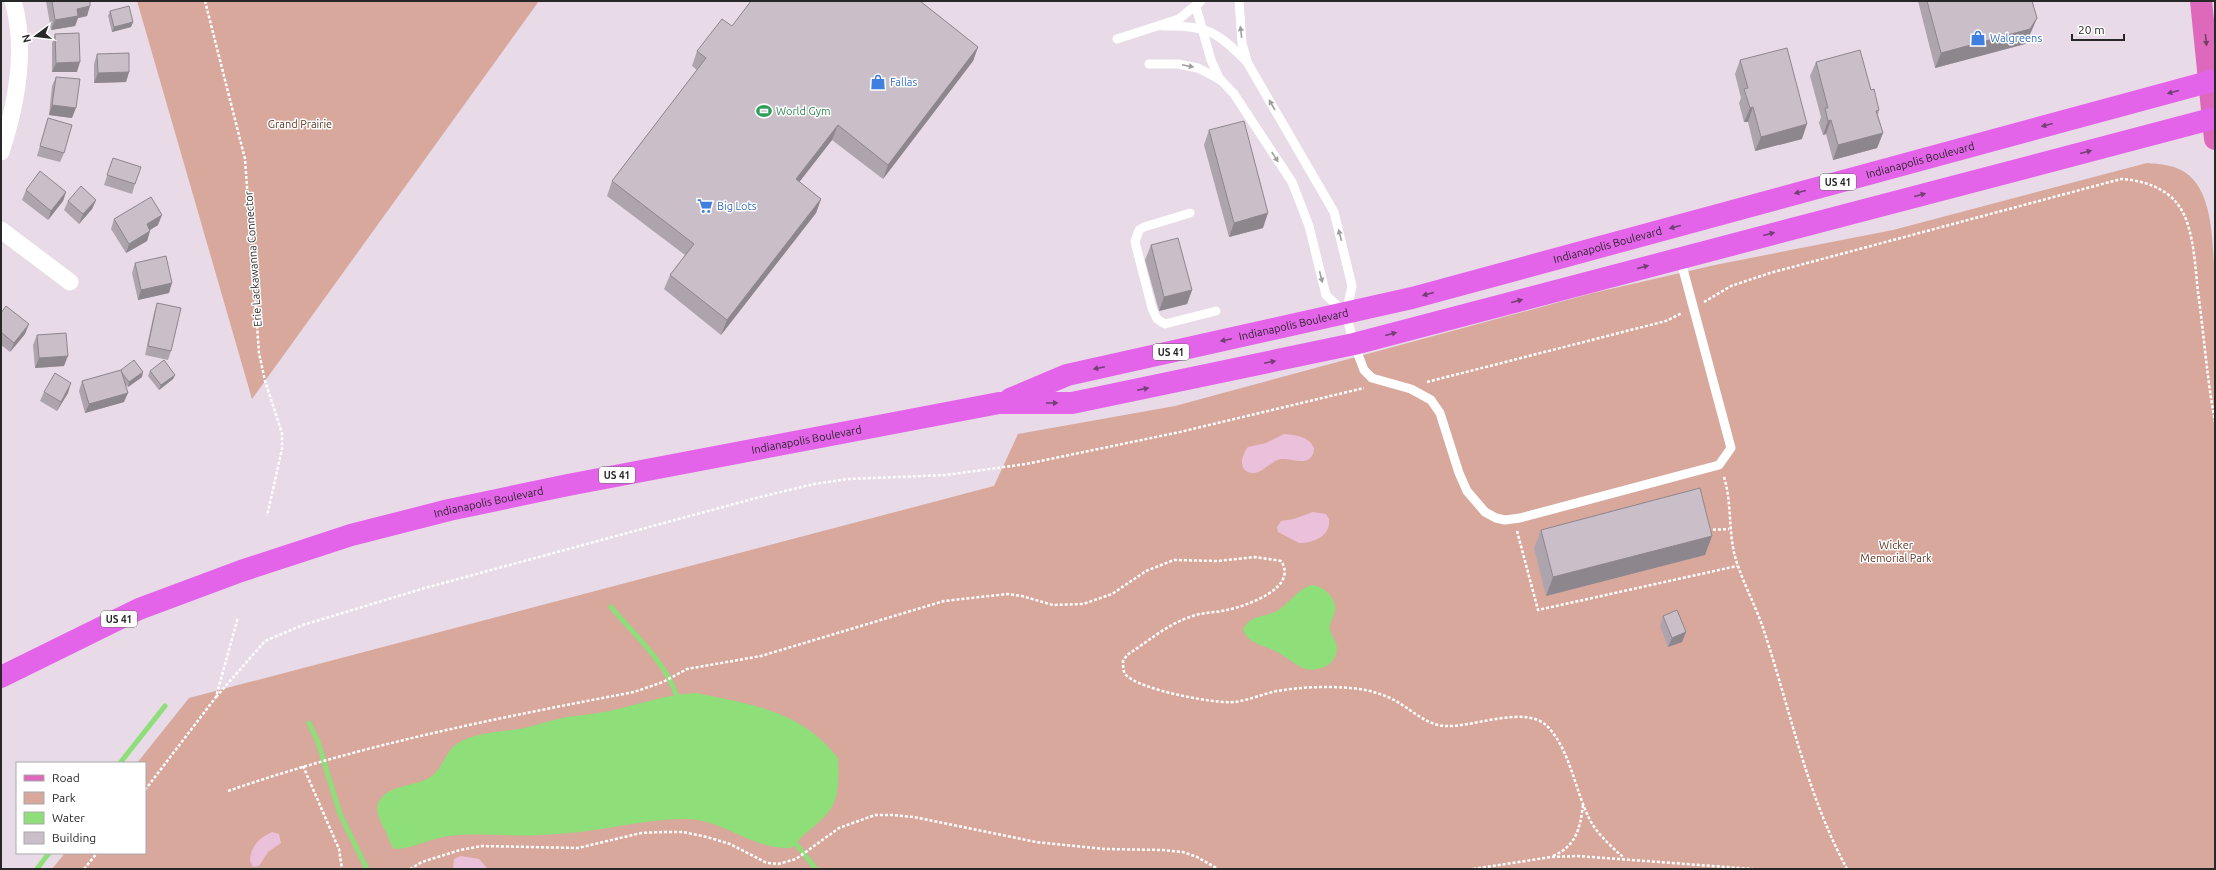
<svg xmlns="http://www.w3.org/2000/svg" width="2216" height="870" font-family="Ubuntu,sans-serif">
<rect width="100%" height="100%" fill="#e8dae7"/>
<g fill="#d8a89d">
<path d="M137 1H539L252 399Z"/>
<path d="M2147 163C2160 164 2175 165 2186 173 2215 194 2212 247 2215 280V869H52L65 853H145V763H137L189 698 994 486 1018 434 1175 406 1593 293 1715 265 1893 230Z"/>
</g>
<g fill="#eac0da">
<path d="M1284 434C1295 435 1309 436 1314 448 1314 452 1313 456 1309 459 1302 464 1289 458 1281 459 1270 461 1262 475 1251 473 1237 470 1242 454 1248 447L1266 443Z"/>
<path d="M1313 512 1326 514 1329 519C1331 536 1314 543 1299 543L1278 532 1277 527 1281 521 1294 519Z"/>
<path d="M272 832 279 834 281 843 268 852 259 866 253 867 250 861C250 847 259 838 272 832Z"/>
<path d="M461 856 479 859 488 869H453L454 859Z"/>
</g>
<g fill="#8ede79">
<path d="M1311 585C1323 585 1337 598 1335 611 1334 618 1329 622 1330 629 1331 636 1337 641 1337 649 1336 656 1333 663 1326 666 1304 677 1295 661 1277 652 1265 645 1247 644 1243 629 1253 612 1266 619 1280 609 1291 601 1297 590 1311 585Z"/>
<path d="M697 693C752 705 801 710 838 758 839 798 839 807 806 833 800 837 797 844 791 848 752 850 722 818 684 819 653 819 624 826 594 830 576 833 558 834 540 835 510 837 479 832 449 836 430 838 413 849 394 849 389 842 388 836 385 830 377 816 371 801 390 791 401 785 415 785 427 779 443 771 444 752 458 743 477 732 499 732 520 729 535 726 551 720 567 717 580 715 595 714 609 711 638 705 666 694 697 693Z"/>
</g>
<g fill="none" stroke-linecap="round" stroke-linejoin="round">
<g stroke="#8ede79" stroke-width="5">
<path d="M611 607C632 632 666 663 676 694"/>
<path d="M309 723 318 742 340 814 367 869"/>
<path d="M120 763 165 706"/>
<path d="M796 844 816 869"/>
<path d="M37 869 49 853"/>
</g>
<g stroke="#fff" stroke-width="2.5" stroke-dasharray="3 2" stroke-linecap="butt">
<path d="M205 1 245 159 259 353 265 381 282 433V449L267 516"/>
<path d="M1704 302 1731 286 1770 273 2121 179C2142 180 2167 188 2179 206 2194 227 2195 267 2198 292 2204 335 2207 379 2215 422"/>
<path d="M1427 382 1666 321 1682 313"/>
<path d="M1724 477C1733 506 1727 537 1738 566 1746 589 1758 611 1765 634 1791 713 1807 795 1847 869"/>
<path d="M1708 530 1729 529"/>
<path d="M1517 531 1538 610 1737 566"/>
<path d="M216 697 265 641 303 625 425 588 756 498 814 484 848 479 946 475 1026 464 1180 432 1364 388"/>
<path d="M303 766 339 849 342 869"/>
<path d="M145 790 216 697 238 617"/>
<path d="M228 791C360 745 497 718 634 692L663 682 687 669 761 656 944 601 1007 594 1022 596 1053 605 1083 604 1112 594 1146 571 1174 560 1218 561 1255 557 1281 561C1299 588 1246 606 1227 610 1214 613 1202 612 1190 617 1168 624 1147 642 1127 655L1123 661C1123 666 1123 672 1126 675 1140 690 1215 704 1235 702 1249 700 1263 694 1277 691 1300 687 1327 686 1350 688 1366 689 1380 693 1394 700 1411 709 1426 725 1445 726 1473 728 1528 703 1549 728 1571 753 1575 791 1590 820 1598 835 1612 847 1624 858"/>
<path d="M1553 856C1576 846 1580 829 1583 805"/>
<path d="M84 869 97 853"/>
<path d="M410 869 422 862 460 850 482 846 578 848 641 833 662 832H683L707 837 730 844 767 863 778 864 796 859 839 828 875 815H892L914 817 1036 842 1105 849 1163 850 1183 852 1197 857 1218 869"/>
<path d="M1473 869 1551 857 1578 856 1753 869"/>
</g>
<g stroke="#fff" stroke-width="9">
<path d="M1239 1 1242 43 1247 61"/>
<path d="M1196 7 1211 60 1220 80"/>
<path d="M1163 26C1206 25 1217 31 1247 62L1334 212 1352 286 1346 314 1354 344 1364 370 1372 378 1411 389 1431 400 1440 413 1459 473 1467 491 1485 512 1496 518 1505 520 1520 518 1719 465 1731 448 1680 258"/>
<path d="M1117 39 1179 19 1201 1"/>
<path d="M1149 64H1178L1198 68 1221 80 1234 94 1292 182 1309 226 1326 295 1344 312"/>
<path d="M1190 213 1144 227 1139 230 1135 242 1152 308 1157 319 1165 324 1216 311"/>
</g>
<g stroke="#fff" stroke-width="17">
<path d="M1 152C16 106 27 49 13 1"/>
<path d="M1 230 70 282"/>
</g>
<path stroke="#de69bc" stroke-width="22" d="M2201 1 2215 139"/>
<g stroke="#e464e9" stroke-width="22">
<path id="s1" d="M1010 399 1067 375 1412 298 2215 80"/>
<path id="s2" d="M1 677 139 609 241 571 351 535 449 510 568 485 999 403H1072L1354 344 2215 118"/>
</g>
</g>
<g fill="#aea4ad">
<path d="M46 1H90L87 16 78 18 75 26 51 30Z"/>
<path d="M920 1 978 47 973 61 883 179 832 140 799 182 821 199 816 213 721 335 664 289 670 275 685 255 607 196 612 181 697 70 692 66 697 51 732 26Z"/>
<path d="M1918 1H2032L2037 18 2031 32 2025 44 1935 68Z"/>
<path d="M110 11 133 22 131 27 112 32 108 16Z"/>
<path d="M55 34 77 72H52V43Z"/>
<path d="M97 54 129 72 126 82 94 83V64Z"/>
<path d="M1740 60 1802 139 1755 151 1748 122H1744L1739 103 1741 98 1735 74Z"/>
<path d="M1816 62 1879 110 1878 115 1883 133 1877 148 1833 160 1826 134 1823 135 1819 123 1821 117 1810 76Z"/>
<path d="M56 77 72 118 49 115 52 86Z"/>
<path d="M48 118 64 153 60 162 37 156 45 128Z"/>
<path d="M1209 130 1263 228 1229 237 1204 145Z"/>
<path d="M113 158 135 184 132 194 104 185Z"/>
<path d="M26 190 66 192 63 201 48 220 22 200Z"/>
<path d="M96 200 92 209 79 224 64 210 68 201Z"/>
<path d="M114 219 158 225 150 230 147 241 126 253 111 229Z"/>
<path d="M1151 245 1192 290 1187 304 1159 311 1145 260Z"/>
<path d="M135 263 169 293 138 300 132 273Z"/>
<path d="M157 303 171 351 168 360 145 355 154 313Z"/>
<path d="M1 313 25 334 10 352 1 345Z"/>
<path d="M37 335 64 366 35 368 33 345Z"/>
<path d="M121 370 142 377 128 387 125 384 124 402 85 413 79 391 82 381Z"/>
<path d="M150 371 175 375 173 379 159 390 148 376Z"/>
<path d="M44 392 68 393 57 411 40 401Z"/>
<path d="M1541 530 1705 555 1546 596 1534 548Z"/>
<path d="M1663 616 1686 632 1682 642 1668 647 1660 626Z"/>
</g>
<g fill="#8d868d">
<path d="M90 6 87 16 78 18 75 26 51 30 55 20 77 9Z"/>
<path d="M2037 18 2031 32 2025 44 1935 68 1941 53Z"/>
<path d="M133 22 131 27 112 32 114 27Z"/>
<path d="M978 47 973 61 883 179 888 165Z"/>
<path d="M80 62 77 72H52L56 63Z"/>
<path d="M129 72 126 82 94 83 98 73Z"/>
<path d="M52 105 76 108 72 118 49 115Z"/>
<path d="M1753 107 1748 122H1744L1750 108Z"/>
<path d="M1831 120 1826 134 1823 135 1828 121Z"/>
<path d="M1807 124 1802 139 1755 151 1761 137Z"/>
<path d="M838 125 832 140 790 194 796 179Z"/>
<path d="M1883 133 1877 148 1833 160 1838 145Z"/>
<path d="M66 192 63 201 48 220 51 211Z"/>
<path d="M821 199 816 213 721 335 727 320Z"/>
<path d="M96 200 92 209 79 224 83 214Z"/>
<path d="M1268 213 1263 228 1229 237 1234 223Z"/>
<path d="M162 215 158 225 143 234 147 224Z"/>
<path d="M150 231 147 241 126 253 129 244Z"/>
<path d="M172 283 169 293 138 300 141 290Z"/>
<path d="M1192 290 1187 304 1159 311 1164 297Z"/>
<path d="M29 324 25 334 10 352 14 343Z"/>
<path d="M68 356 64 366 35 368 39 358Z"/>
<path d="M143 372 142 377 128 387 129 382Z"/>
<path d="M175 375 173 379 159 390 161 385Z"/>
<path d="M71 383 68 393 57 411 61 402Z"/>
<path d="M128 393 124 402 85 413 89 404Z"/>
<path d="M1712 536 1705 555 1546 596 1553 577Z"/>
<path d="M1686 632 1682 642 1668 647 1672 638Z"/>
</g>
<g fill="#cabfc9" stroke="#8d868d">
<path d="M52 1H90V6L77 9 78 16 55 20Z"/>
<path d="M751 1H920L978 47 888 165 838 125 796 179 821 199 727 320 670 275 694 244 612 181 706 58 697 51 722 19 732 26Z"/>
<path d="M1927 1H2032L2037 18 2030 29 1941 53Z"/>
<path d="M129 6 133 22 114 27 110 11Z"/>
<path d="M79 33 80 62 56 63 55 34Z"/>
<path d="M1787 48 1807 124 1761 137 1753 107 1750 108 1744 89 1748 88 1740 60Z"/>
<path d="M1860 50 1871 90 1874 89 1879 110 1876 111 1883 133 1838 145 1831 120 1828 121 1825 108H1828L1816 62Z"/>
<path d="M129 53V72L98 73 97 54Z"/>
<path d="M56 77 80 79 76 108 52 105Z"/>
<path d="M48 118 72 125 64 153 40 146Z"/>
<path d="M1244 121 1268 213 1234 223 1209 130Z"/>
<path d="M113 158 141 167 135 184 107 175Z"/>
<path d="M40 171 66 192 51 211 26 190Z"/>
<path d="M81 186 96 200 83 214 68 201Z"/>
<path d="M151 197 162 215 147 224 150 231 129 244 114 219Z"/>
<path d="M1178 238 1192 290 1164 297 1151 245Z"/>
<path d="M166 256 172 283 141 290 135 263Z"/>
<path d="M157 303 181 308 171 351 148 346Z"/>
<path d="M6 306 29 324 14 343 1 332V313Z"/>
<path d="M66 333 68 356 39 358 37 335Z"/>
<path d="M134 360 143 372 129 382 122 373 121 370Z"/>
<path d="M164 360 175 375 161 385 150 371Z"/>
<path d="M121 370 128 393 89 404 82 381Z"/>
<path d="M55 373 71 383 61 402 44 392Z"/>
<path d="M1700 488 1712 536 1553 577 1541 530Z"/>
<path d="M1677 610 1686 632 1672 638 1663 616Z"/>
</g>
<defs><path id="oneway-solid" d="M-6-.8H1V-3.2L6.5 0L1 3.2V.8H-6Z"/></defs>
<g fill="#9e9e9e">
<use href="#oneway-solid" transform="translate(1241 32) rotate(-97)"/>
<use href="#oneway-solid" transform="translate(1188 66) rotate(12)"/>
<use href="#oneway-solid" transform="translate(1272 105) rotate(-120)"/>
<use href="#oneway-solid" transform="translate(1275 157) rotate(57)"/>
<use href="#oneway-solid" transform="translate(1340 235) rotate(-104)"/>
<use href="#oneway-solid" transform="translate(1321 277) rotate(76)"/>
</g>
<use fill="#704163" href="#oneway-solid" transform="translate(2206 40) rotate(84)"/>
<g fill="#733f75">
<use href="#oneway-solid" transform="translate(2173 92) rotate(165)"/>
<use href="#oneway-solid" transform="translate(2047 125) rotate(165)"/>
<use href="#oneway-solid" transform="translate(2086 152) rotate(-15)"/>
<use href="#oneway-solid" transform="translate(1800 192) rotate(165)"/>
<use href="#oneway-solid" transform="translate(1920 195) rotate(-15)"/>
<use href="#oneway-solid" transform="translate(1675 227) rotate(165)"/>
<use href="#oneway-solid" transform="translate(1769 234) rotate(-15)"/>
<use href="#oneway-solid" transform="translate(1643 267) rotate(-15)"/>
<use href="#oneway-solid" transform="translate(1428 294) rotate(165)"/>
<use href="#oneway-solid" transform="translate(1517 301) rotate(-15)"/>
<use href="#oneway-solid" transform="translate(1391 334) rotate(-15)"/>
<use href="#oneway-solid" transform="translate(1226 340) rotate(168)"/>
<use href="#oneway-solid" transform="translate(1270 362) rotate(-12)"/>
<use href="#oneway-solid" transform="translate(1099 368) rotate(168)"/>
<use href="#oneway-solid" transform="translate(1143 389) rotate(-12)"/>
<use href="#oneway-solid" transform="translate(1052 403)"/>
</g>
<defs>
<symbol id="shop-bare" viewBox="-9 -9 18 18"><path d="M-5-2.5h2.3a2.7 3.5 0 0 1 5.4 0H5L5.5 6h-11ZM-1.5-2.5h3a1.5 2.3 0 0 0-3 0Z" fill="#3f7fe0" stroke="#fff" stroke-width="2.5" paint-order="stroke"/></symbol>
<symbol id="stadium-bare" viewBox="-9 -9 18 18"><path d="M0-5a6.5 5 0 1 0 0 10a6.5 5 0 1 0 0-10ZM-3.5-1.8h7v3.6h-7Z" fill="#2e9e5b" stroke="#fff" stroke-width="2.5" paint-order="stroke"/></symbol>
<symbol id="supermarket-bare" viewBox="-9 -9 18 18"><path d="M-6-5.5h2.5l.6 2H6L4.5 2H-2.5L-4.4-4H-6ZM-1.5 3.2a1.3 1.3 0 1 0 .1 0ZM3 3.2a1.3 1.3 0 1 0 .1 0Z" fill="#3f7fe0" stroke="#fff" stroke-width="2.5" paint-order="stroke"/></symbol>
</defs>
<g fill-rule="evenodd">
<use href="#shop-bare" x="1967" y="27" width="22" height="22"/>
<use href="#shop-bare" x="867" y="71" width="22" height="22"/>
<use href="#stadium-bare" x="753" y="100" width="22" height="22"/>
<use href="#supermarket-bare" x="694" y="195" width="22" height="22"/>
</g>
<g text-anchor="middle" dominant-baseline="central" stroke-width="3" stroke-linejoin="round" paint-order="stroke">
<g fill="#fff" stroke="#686868" stroke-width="1">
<rect x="1820" y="174" width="36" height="16" rx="3"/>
<rect x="1153" y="344" width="36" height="16" rx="3"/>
<rect x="599" y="467" width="36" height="16" rx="3"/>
<rect x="101" y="611" width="36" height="16" rx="3"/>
</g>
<g font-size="10" font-weight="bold" fill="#272727">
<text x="1838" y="182">US 41</text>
<text x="1171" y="352">US 41</text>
<text x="617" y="475">US 41</text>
<text x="119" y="619">US 41</text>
</g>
<g font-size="11" fill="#366cbe" stroke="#fff" text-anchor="start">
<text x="1990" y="38">Walgreens</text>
<text x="890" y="82">Fallas</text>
<text x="717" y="206">Big Lots</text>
</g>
<g font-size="11" fill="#27864d" stroke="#fff" text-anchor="start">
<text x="776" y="111">World Gym</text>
</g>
<g font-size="11" fill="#5a3322" stroke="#fff">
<text x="300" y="124">Grand Prairie</text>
<text x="1896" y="545">Wicker<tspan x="1896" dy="13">Memorial Park</tspan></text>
</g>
<g font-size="11" fill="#272727" stroke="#fff">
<text stroke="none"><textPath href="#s1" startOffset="942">Indianapolis Boulevard</textPath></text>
<text stroke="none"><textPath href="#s1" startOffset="618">Indianapolis Boulevard</textPath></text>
<text transform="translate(253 259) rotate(-94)">Erie Lackawanna Connector</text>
<text stroke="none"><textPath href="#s1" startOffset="294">Indianapolis Boulevard</textPath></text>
<text stroke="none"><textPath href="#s2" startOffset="844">Indianapolis Boulevard</textPath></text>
<text stroke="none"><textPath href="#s2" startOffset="520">Indianapolis Boulevard</textPath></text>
</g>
</g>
<rect width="2216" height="870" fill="none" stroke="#272727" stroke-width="4"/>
<rect x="16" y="762" width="130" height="92" fill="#ffffff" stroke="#a9a9a9"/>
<rect x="24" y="775" width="20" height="6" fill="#de69bc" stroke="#a9a9a9"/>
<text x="52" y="782" font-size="12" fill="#272727">Road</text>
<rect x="24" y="792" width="20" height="12" fill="#d8a89d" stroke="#a9a9a9"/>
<text x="52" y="802" font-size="12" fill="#272727">Park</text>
<rect x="24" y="812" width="20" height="12" fill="#8ede79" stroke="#a9a9a9"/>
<text x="52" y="822" font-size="12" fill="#272727">Water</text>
<rect x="24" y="832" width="20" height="12" fill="#cabfc9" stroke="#a9a9a9"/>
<text x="52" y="842" font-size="12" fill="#272727">Building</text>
<g transform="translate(36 36) rotate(255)" stroke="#ffffff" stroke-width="3" paint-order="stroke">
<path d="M0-3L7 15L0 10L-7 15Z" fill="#272727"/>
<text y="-6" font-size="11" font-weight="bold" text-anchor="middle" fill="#272727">N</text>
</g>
<path d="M2072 34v6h52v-6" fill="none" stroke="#272727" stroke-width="2"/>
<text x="2078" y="34" font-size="12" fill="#272727" stroke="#ffffff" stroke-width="3" paint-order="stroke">20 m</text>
</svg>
